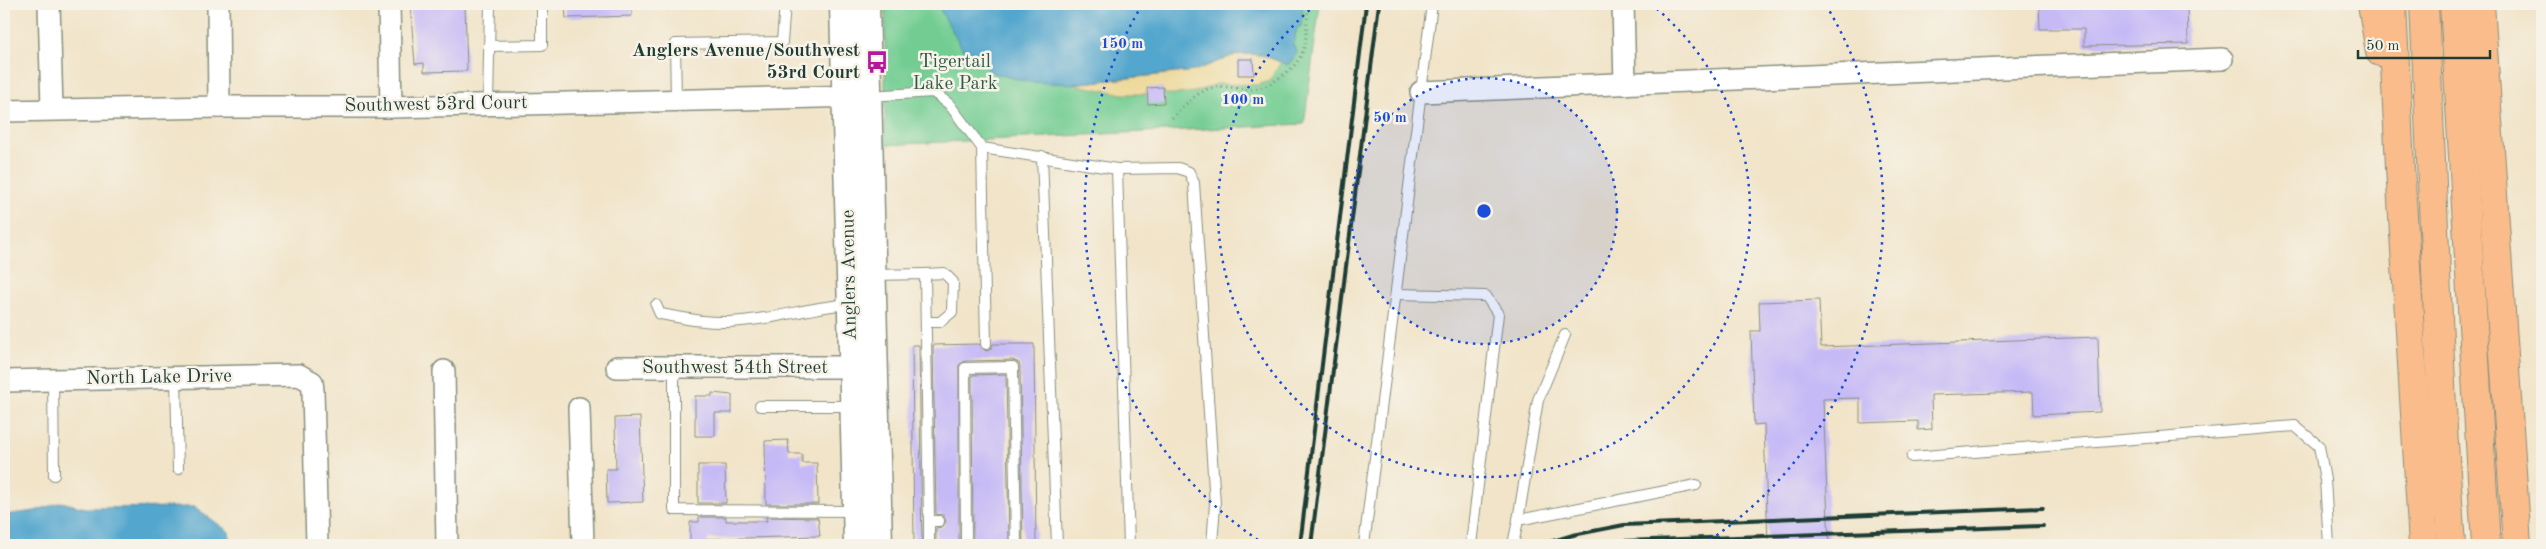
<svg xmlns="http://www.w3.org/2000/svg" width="2546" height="549" font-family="'Old Standard TT',serif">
<rect width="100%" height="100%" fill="#f7f3e8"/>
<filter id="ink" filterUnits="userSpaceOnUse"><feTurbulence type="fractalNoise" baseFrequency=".02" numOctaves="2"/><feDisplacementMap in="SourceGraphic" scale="10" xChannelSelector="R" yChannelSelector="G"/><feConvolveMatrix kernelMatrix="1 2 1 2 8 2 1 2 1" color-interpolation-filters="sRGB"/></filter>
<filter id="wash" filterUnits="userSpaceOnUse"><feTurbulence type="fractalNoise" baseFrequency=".0096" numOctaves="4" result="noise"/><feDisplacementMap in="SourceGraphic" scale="20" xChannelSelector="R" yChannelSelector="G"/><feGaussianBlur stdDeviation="1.12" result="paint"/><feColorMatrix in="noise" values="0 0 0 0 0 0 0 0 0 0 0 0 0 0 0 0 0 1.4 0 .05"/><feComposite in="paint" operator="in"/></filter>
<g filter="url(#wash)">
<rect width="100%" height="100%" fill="#f1e4c9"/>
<path fill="#73cd93" stroke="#498564" d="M885 4H1320L1304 124 885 145Z"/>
<path fill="#eeda9e" stroke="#868c69" d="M1245 54 1262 55 1281 62 1269 81 1258 85 1217 84 1195 92 1177 94H1123L1072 84 1194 71 1235 55Z"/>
<g fill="#52a6cd" stroke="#387280">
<path d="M937 4H1303L1301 26 1297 28 1293 45 1297 53 1288 65 1262 55 1245 54 1234 55 1194 71 1072 84 1028 82 994 73 966 55Z"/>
<path d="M61 502 85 508 195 507 229 532 230 545H4V515L35 511Z"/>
</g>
<g id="blocks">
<g fill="#c6baf6">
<path d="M410 4H465L467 71 424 72V63L415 64Z"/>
<path d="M565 4H632V16L566 18Z"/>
<path d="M2039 4H2187L2188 44 2084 46V29H2040Z"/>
<path d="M1238 59H1253L1254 75H1238Z"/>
<path d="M1163 87 1164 103 1148 104 1147 88Z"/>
<path d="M1819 300 1821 347 2098 337 2100 412 2034 415 2033 392 1931 395 1932 429 1918 430V421L1860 423V398L1823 399 1829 545H1768L1764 424 1754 425 1751 331H1760L1759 302Z"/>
<path d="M979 344 986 351 990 350 993 344H1034L1036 545H1023L1020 367 1019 363 1013 360 965 361 959 365V545H936V528L943 527 946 521 943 515 936 514 933 345Z"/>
<path d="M912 345H919L922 545H914Z"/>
<path d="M1006 374 1009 545H973L972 375Z"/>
<path d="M712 393 732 395V413H715V436H695V396H712Z"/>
<path d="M640 417 643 502 607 503 606 469H616L615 418Z"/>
<path d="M788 440 789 454H802V463H817L818 504H766L765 441Z"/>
<path d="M698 465H725L726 503H698Z"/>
<path d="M699 517H726V521H767L766 517 818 518 820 536 708 539V545H690V522H699Z"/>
</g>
</g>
</g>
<g filter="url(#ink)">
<use href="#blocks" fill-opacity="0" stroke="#88907e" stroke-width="1"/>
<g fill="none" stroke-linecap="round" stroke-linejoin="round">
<defs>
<g id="service">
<path d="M489 46 542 45V4"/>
<path d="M869 96 933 92 949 104 982 148 1117 169 1178 168 1189 172 1194 183 1215 504 1212 545"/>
<path d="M676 100 675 44 782 42 785 4"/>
<path d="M488 105 490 4"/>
<path d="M982 148 986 344"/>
<path d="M1042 156 1057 545"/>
<path d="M1117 169 1129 545"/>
<path d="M925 274 944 273 953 282 952 312 940 322H927"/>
<path d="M873 275 925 274 929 521H939"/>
<path d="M1396 294 1486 296 1498 314 1471 545"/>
<path d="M656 305 660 314C683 318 705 323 728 322 769 321 809 307 850 304"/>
<path d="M674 368V510L856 511"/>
<path d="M176 377 178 469"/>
<path d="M53 380 54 475"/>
<path d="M760 406H854"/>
<path d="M1912 457 2295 426 2319 446 2325 480 2329 545"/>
<path d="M1518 520 1538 400 1565 335"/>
<path d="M929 521V545"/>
<path d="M966 545 965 368 1013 367 1016 545"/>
<path d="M1364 545 1432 4"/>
<path d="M1513 545 1518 520 1696 485"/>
</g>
<g id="minor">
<path d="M49 4 52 109"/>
<path d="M218 4 219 107"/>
<path d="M389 4 391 107"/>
<path d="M1623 4 1625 84"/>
<path d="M1421 92 2222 59"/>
<path d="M4 111 219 107H391L861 96"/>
<path d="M617 367H852"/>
<path d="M444 371 447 545"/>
<path d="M4 381 299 375 312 382 313 390 317 545"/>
<path d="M579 408 583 545"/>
</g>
<g id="tertiary">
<path d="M843 4 857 545"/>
<path d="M866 4 879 545"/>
</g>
<g id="motorway">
<path d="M2372 4 2380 52"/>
<path d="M2392 4 2400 167 2423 545"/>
<path d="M2424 4 2443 429 2451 545"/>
<path d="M2454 4 2486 545"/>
<path d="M2480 4 2517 545"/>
</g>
</defs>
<use href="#service" stroke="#88907e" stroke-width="12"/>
<use href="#minor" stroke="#88907e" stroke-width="24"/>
<use href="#tertiary" stroke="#88907e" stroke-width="29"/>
<use href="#motorway" stroke="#88907e" stroke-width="30"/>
<path stroke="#88907e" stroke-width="3" stroke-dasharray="1 4" stroke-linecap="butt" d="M1172 118C1183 107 1193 95 1208 89 1222 84 1236 89 1250 89 1262 89 1273 83 1282 76 1311 56 1305 36 1308 4"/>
<use href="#service" stroke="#fff" stroke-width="10"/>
<use href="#minor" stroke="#fff" stroke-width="21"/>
<use href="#tertiary" stroke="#fff" stroke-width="26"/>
<use href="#motorway" stroke="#fabc8b" stroke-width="28"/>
<g stroke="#1f3d34" stroke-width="4">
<path d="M1300 545 1366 4"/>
<path d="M1311 545 1379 4"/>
<path d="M1540 545 1573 535 1624 525 2043 508"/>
<path d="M1590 545 1623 541 2043 526"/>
</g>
</g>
</g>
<circle cx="1484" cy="211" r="133" fill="#1d4ed8" fill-opacity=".12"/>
<g fill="none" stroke="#1d4ed8" stroke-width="2.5" stroke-dasharray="2.5 5">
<circle cx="1484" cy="211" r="133"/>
<path d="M1651 4A266 266 0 1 1 1317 4"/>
<path d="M1264 544A399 399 0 0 1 1142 5M1826 5A399 399 0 0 1 1704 544"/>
</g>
<defs>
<symbol id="bus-bare" viewBox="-9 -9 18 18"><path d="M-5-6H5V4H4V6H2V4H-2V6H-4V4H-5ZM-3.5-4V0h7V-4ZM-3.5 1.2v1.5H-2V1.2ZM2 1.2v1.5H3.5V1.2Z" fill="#b5179e" stroke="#f7f3e8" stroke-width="2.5" paint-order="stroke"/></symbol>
</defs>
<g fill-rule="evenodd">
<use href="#bus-bare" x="861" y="46" width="32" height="32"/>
</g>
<g text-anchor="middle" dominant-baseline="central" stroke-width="5" stroke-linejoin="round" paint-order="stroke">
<g font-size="19" font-weight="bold" fill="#1f3d34" stroke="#f7f3e8" text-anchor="end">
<text x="860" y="51">Anglers Avenue/Southwest<tspan x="860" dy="22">53rd Court</tspan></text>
</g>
<g font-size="19" fill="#305a47" stroke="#f7f3e8">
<text x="955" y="62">Tigertail<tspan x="955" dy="22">Lake Park</tspan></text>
</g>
<g font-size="19" fill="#1f3d34" stroke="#f7f3e8">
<text transform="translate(436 105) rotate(-1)">Southwest 53rd Court</text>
<text transform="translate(850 275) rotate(-91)">Anglers Avenue</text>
<text x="735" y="368">Southwest 54th Street</text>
<text transform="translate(159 378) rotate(-1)">North Lake Drive</text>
</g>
</g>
<circle cx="1484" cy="211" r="8" fill="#1d4ed8" stroke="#f7f3e8" stroke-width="2.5"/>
<g font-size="15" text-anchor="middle" font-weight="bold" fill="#1d4ed8" stroke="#f7f3e8" stroke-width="5" stroke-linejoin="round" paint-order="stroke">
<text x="1122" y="48">150 m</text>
<text x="1243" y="104">100 m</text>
<text x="1390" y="122">50 m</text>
</g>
<rect width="2546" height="549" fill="none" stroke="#f7f3e8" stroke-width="20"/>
<path d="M2358 50v8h132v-8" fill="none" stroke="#1f3d34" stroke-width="2.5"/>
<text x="2366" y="50" font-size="15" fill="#1f3d34" stroke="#f7f3e8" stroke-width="4" paint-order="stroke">50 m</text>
</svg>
